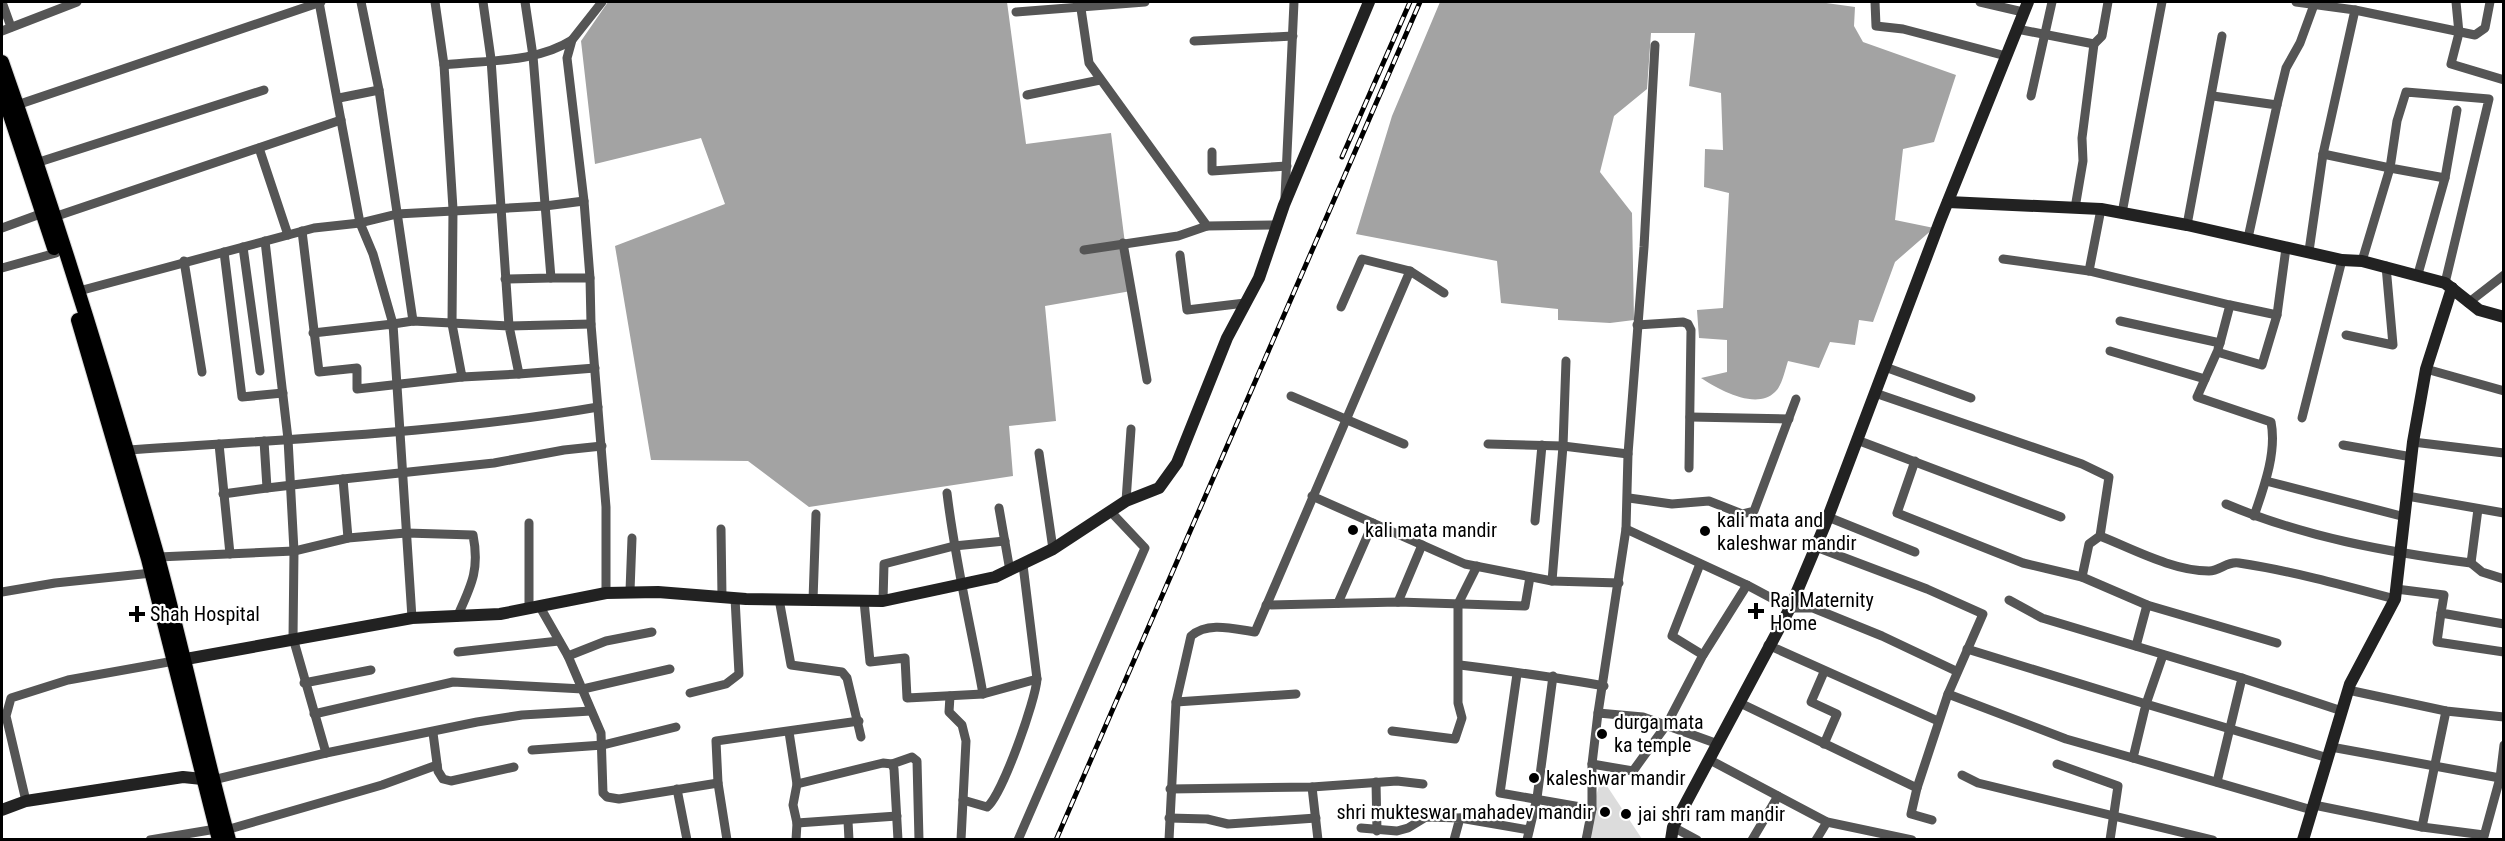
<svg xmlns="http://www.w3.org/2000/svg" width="2505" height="841" font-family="'Roboto Condensed',sans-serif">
<rect width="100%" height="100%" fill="#fff"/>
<path fill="#dcdcdc" d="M1599 786H1607L1642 839 1583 840Z"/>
<g fill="#a3a3a3">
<path d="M608 2H1007L1026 144 1111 133 1131 291 1045 306 1056 421 1009 426 1013 476 809 507 748 461 651 460 615 246 725 204 701 138 595 164 581 41Z"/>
<path d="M1440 2H1819L1855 7 1854 26 1863 42 1956 75 1934 142 1903 149 1895 220 1934 228 1895 262 1873 322 1859 320 1855 345 1830 342 1819 368 1788 361C1785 370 1782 386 1775 392 1756 411 1718 389 1701 378L1727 372V340L1699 338 1697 310 1723 308 1729 193 1704 187 1705 149 1723 150 1721 93 1689 86 1695 33H1651L1647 89 1614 116 1600 172 1632 213 1634 320 1610 323 1558 320V309L1501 303 1497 261 1356 234 1392 116Z"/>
</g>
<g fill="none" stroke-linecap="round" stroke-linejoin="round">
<defs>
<g id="primary">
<path d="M2 62C59 224 110 389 157 554 183 649 203 745 229 840"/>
<path d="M2 91 54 248"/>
<path d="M78 320 148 559 219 840"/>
</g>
</defs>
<use href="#primary" stroke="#dbdbdb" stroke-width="16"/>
<g stroke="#555" stroke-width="9">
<path d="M2 2 11 27"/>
<path d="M319 2 360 223 373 254 393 324 413 321 509 326 519 374 595 368"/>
<path d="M361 2 379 90 413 321"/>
<path d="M435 2 444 65 453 209 452 324 462 377 519 374"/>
<path d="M483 2 491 59 509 326 591 324"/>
<path d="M602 2 572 40 567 58 584 201 590 278 591 324 606 507V593"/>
<path d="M1080 2 1089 63 1207 226 1277 225"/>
<path d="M1875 2 1876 26 1903 29 2006 56"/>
<path d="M1980 2 2023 12"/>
<path d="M2296 2 2355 10 2323 154 2309 251"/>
<path d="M2456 2 2459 33 2451 64 2504 80"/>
<path d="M2355 10 2475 35 2485 28 2490 2"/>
<path d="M1016 12 1145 2"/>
<path d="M2017 29 2094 44 2102 36 2108 2"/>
<path d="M2 31 77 2"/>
<path d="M1194 41 1293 36"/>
<path d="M444 65C486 60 536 63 572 40"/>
<path d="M1027 95 1100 80"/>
<path d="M2031 96 2052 2"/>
<path d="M2213 96 2277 105 2248 238"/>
<path d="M339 98 379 90"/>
<path d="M17 105 321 2"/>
<path d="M2277 105 2286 68 2300 43 2315 2"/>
<path d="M259 148 288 235"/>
<path d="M1212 152V171L1287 166"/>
<path d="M2323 154 2390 168 2362 261"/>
<path d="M36 163 264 90"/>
<path d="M2445 178 2390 168 2397 121 2406 92 2489 99 2445 283"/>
<path d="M1285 197 1294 2"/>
<path d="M2075 208 2083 161 2082 138 2094 44"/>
<path d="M2122 213 2162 2"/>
<path d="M54 217 341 120"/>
<path d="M2187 225 2222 36"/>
<path d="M2 228 43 213"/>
<path d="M302 231 319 372 357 368V389L462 377"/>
<path d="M265 241 288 439 294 551 293 638 326 753 477 722 522 715 591 711"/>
<path d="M1123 243 1147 380"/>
<path d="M243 247 260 371"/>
<path d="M1084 250 1178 236 1207 226"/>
<path d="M224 252 242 397 283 393"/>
<path d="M1180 255 1187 310 1245 303"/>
<path d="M2003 259 2089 271 2230 305 2220 343"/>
<path d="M184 261 202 372"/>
<path d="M2 268 56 253"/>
<path d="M2089 271 2101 209"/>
<path d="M2418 274 2445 178 2457 110"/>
<path d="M551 278H590"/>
<path d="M505 279 551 278 533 56 525 2"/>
<path d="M79 291 314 228 360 223 397 214 545 206 584 201"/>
<path d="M2468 303 2504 275"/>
<path d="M2230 305 2277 315"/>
<path d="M1341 307 1362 259 1410 271 1444 293"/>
<path d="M2120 321 2220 343 2218 349"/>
<path d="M1637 325 1683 322 1688 324 1691 330 1689 468"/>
<path d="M313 333 393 324 412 618"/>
<path d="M2346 335 2393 345 2386 266"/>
<path d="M2110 351 2205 379"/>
<path d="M1885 367 1971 398"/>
<path d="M2426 369 2504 391"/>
<path d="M1875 393 2082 464 2109 477 2100 536 2089 544 2082 577"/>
<path d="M1291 396 1404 444"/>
<path d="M1690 417 1789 419"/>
<path d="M2302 418 2342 260"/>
<path d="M1857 440 2061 517"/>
<path d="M264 441 267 488 343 479 348 538"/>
<path d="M2413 442 2504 453"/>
<path d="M219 444 230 554"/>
<path d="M1488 444 1563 446 1628 454"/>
<path d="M2343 445 2412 457"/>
<path d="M127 450C284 439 443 434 598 407"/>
<path d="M1039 453 1053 549"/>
<path d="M1915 461 1897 513 2023 563 2082 577 2147 605"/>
<path d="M343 479 494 463 564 450 602 446"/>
<path d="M2266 481 2405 517"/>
<path d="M947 493C955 561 971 627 983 694"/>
<path d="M223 494 267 488"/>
<path d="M1312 496 1465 564 1552 581 1619 583"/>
<path d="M2407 496 2504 513"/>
<path d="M1629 498 1672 504 1709 501 1742 514 1754 511 1796 399"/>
<path d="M1126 501 1131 429"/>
<path d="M2226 504C2304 537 2387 552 2471 563L2478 509"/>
<path d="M999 508 1010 571"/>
<path d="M2254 516C2264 487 2277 452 2271 422L2197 397 2217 352 2262 365 2277 315 2286 248"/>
<path d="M1828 517 1915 552"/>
<path d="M1535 521 1542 445"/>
<path d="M529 523V608"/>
<path d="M721 529 722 597"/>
<path d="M1626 529 1747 585 1790 608H1813L1882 636 1956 671"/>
<path d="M2100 536C2133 549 2173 571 2209 571 2220 571 2227 561 2239 563 2292 571 2343 585 2395 599"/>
<path d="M1816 547 1927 589 1983 614 1948 694"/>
<path d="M158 557 294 551 348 538 406 533 473 535C480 570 471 586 457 617"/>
<path d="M2471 563 2482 572 2504 579"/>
<path d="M1700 564 1672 636 1703 655"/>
<path d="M1023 565 1037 679"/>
<path d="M1552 581 1563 446 1566 361"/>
<path d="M2396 589 2444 595 2441 613 2504 624"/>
<path d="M630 591 632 538"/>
<path d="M2 592 55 583 152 573"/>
<path d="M779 599 791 665 842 672 847 678 861 737"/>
<path d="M813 600 816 514"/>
<path d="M2009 600 2042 618 2242 678 2217 782"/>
<path d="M864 601 870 662 905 658 907 698 983 694 1037 679C1036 699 1002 796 987 807L963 800"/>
<path d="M883 601 884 564 954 546 1005 541"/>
<path d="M1398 602 1422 545"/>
<path d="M1338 603 1373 523"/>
<path d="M1266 605 1398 602 1525 606 1530 577"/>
<path d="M540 607 568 656 601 733 603 793 607 797 619 799 718 783"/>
<path d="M2441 613 2437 642 2504 652"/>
<path d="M1768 645 1938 721"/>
<path d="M2136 646 2147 605 2277 643"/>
<path d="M1967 649 2146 704 2133 758 2312 810"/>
<path d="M458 652 559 641"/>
<path d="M2163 655 2146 704 2328 758"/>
<path d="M568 656 606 641 652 632"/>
<path d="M1460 665C1508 671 1556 677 1604 686"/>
<path d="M1517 674 1500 793 1592 809V764L1598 713 1626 529 1628 454 1644 247 1655 45"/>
<path d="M2242 678 2342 711"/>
<path d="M304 683 371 670"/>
<path d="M2348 690 2446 711 2504 717"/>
<path d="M690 693 726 684 739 674 735 598"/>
<path d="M950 696 949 712 962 725 966 741 961 840"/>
<path d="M1176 702 1296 694"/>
<path d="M1740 703 1917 788 1911 814 1932 820"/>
<path d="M1598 713 1643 717 1718 744"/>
<path d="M314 714 453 682 583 689 670 669"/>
<path d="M1392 731 1455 739 1462 718 1458 703V604L1477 566"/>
<path d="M789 732 797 784 793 805 797 823 897 816"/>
<path d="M433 733 438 771 443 779 451 781 514 767"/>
<path d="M1824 744 1837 714 1811 702 1824 672"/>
<path d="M2331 747 2500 778"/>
<path d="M532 750 603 745 676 727"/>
<path d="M1710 760 1827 822 1912 840"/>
<path d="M892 764 912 757 917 761 919 840"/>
<path d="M1592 764 1633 771 1667 724 1703 655 1747 585"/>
<path d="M2057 764 2118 786 2110 840"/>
<path d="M1962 775 1978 783 2213 840"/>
<path d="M213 780 326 753"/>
<path d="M1376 782 1377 831"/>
<path d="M797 784 883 763 892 764 894 769 898 840"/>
<path d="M1312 787 1318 840"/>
<path d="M1917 788 1948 694 2066 739 2133 758"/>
<path d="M677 789 687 840"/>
<path d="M1170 789 1312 787 1397 781 1423 784"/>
<path d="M26 801 6 716 11 698 68 680 174 661"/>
<path d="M2314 805 2422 827 2446 711"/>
<path d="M1169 818 1207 819 1228 824 1316 818"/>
<path d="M1460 818 1529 830"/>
<path d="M848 821 849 840"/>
<path d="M1673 827 1697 840"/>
<path d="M2422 827 2484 835"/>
<path d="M1361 828 1397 831 1408 828 1426 817 1460 818 1454 840"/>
<path d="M226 830 382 785 437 765"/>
<path d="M150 840 216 829"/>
<path d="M727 840 718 783 716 741 859 721"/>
<path d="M796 840 797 823"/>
<path d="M1018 840 1145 548 1110 511"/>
<path d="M1169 840 1176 702 1191 636C1208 621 1234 629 1255 632L1410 271"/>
<path d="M1527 840 1537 798 1553 676"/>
<path d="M1586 840 1592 809"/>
<path d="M1752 840 1778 796"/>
<path d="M1816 840 1827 822"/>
<path d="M2483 840 2500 778 2504 745"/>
</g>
<g stroke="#222" stroke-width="12">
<path d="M1948 202 2101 209 2187 225 2342 260 2362 261 2445 283 2479 310 2504 317"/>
<path d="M175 661 412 618 500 614 606 593 658 592 746 599 883 601 995 577 1053 549 1126 501 1159 488 1177 463 1227 338 1259 278 1284 205 1369 2"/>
<path d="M2 810 26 801 183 777 212 780"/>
<path d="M1671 840 1673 827 1790 608 1825 525 1940 221 2028 2"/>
<path d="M2303 840 2350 684 2395 599 2413 442 2426 369 2452 288"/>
</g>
<use href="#primary" stroke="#000" stroke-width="14"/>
<defs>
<g id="rail">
<path d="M1342 157 1410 2"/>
<path d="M1056 840 1420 2"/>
</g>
</defs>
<use href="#rail" stroke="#000" stroke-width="5"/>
<use href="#rail" stroke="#fff" stroke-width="3" stroke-dasharray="9" stroke-linecap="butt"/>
</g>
<g fill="#000" stroke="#fff" stroke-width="2">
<circle cx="1353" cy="530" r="6"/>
<circle cx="1705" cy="531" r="6"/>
<path d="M1753 602h6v6h6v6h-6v6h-6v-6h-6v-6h6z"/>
<path d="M134 605h6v6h6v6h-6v6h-6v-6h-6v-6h6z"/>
<circle cx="1602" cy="734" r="6"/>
<circle cx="1534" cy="778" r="6"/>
<circle cx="1605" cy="812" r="6"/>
<circle cx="1626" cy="814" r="6"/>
</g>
<g text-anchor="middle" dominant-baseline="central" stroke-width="4.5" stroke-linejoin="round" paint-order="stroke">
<g font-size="20" fill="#000" stroke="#fff" text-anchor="start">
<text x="1717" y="520">kali mata and<tspan x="1717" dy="23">kaleshwar mandir</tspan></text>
<text x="1365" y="530">kali mata mandir</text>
<text x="1770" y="600">Raj Maternity<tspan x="1770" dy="23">Home</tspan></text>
<text x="150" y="614">Shah Hospital</text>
<text x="1614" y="722">durga mata<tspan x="1614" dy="23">ka temple</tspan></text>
<text x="1546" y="778">kaleshwar mandir</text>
<text x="1593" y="812" text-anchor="end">shri mukteswar mahadev mandir</text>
<text x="1638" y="814">jai shri ram mandir</text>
</g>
</g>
<rect width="2505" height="841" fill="none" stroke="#000000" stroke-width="6"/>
</svg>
